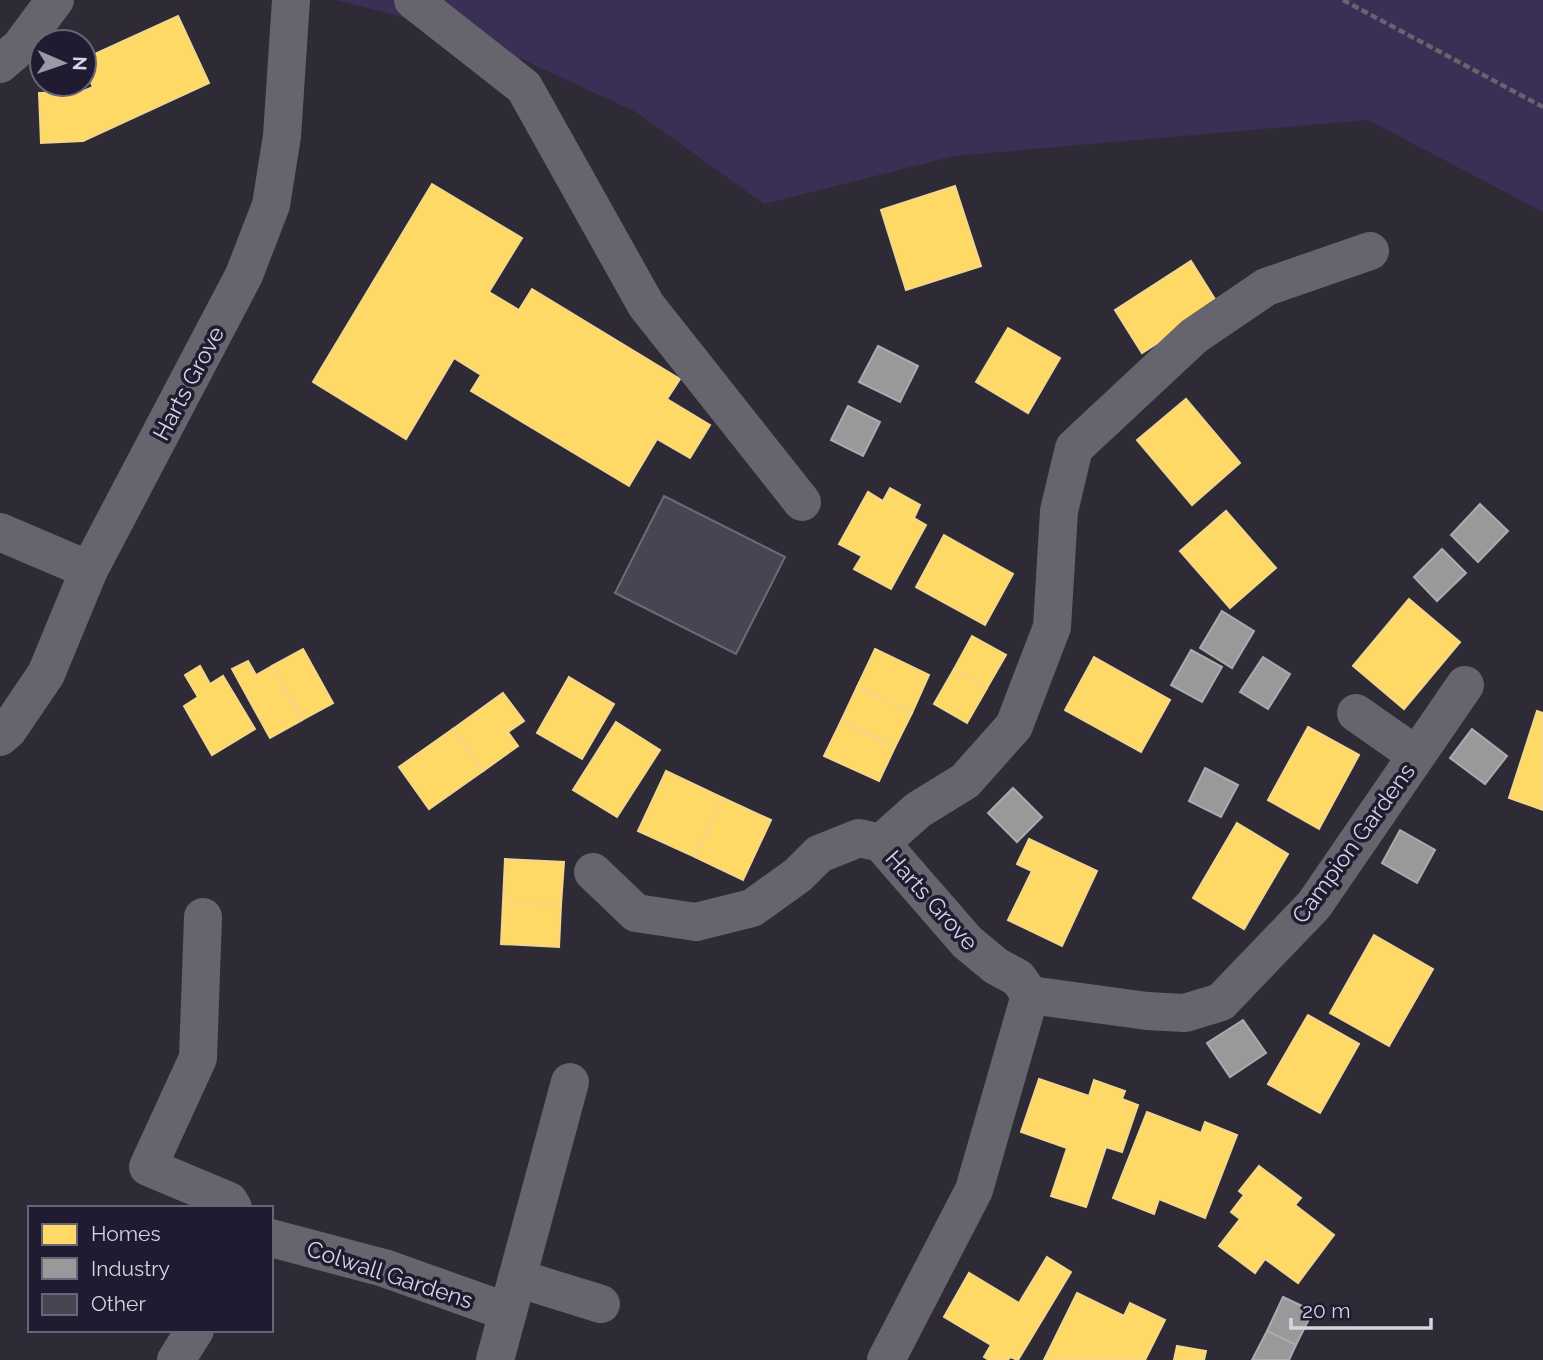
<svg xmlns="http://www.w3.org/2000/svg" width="1543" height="1360" font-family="Raleway,sans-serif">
<rect width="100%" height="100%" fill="#2e2b37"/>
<path fill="#3a2f55" d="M336 0H1543V212L1368 120 954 156 764 204 636 112 465 33Z"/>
<g fill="#ffd966" stroke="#f3d78c" stroke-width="2">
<path d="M178 16 209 83 83 141 41 143 39 93 81 92 93 87 84 67V59Z"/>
<path d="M432 184 522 238 489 292 519 310 532 289 680 379 667 399 710 425 690 458 657 439 629 486 471 391 481 375 454 358 406 439 313 382Z"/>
<path d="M955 186 981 266 906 290 881 210Z"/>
<path d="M1191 261 1218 304 1142 353 1115 310Z"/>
<path d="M1008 328 1060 358 1028 413 976 382Z"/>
<path d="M1186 399 1240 463 1192 505 1137 440Z"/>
<path d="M890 488 920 505 914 518 926 525 891 589 854 569 862 556 839 544 868 492 883 501Z"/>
<path d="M1226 511 1276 568 1230 608 1180 551Z"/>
<path d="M944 535 1013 574 985 625 916 587Z"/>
<path d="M1409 599 1460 642 1404 709 1353 666Z"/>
<path d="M972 636 1006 655 987 688 954 669Z"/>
<path d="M303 649 333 703 302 720 272 666Z"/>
<path d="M875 649 929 675 912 713 857 687Z"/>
<path d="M1094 657 1170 700 1141 752 1065 710Z"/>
<path d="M248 661 256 675 272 666 302 720 270 738 232 669Z"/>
<path d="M200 666 210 684 223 676 255 729 212 755 184 706 198 697 185 675Z"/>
<path d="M954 669 987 688 967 723 934 704Z"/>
<path d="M569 677 614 704 582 759 537 733Z"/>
<path d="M857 687 912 713 895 747 841 721Z"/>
<path d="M503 693 524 721 508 732 518 746 483 771 453 729Z"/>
<path d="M1537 711 1543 713V810L1509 798Z"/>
<path d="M841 721 895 747 879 781 824 756Z"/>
<path d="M616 722 660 750 617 817 573 790Z"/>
<path d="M1308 727 1359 755 1319 829 1268 800Z"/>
<path d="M453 729 483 771 429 809 399 767Z"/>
<path d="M666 771 723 798 695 857 638 831Z"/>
<path d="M723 798 771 820 743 880 695 857Z"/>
<path d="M1237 823 1288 854 1244 929 1193 898Z"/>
<path d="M1029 839 1097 871 1062 946 1008 920 1032 871 1017 864Z"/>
<path d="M505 859 564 862 561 905 503 902Z"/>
<path d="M503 902 561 905 559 947 501 944Z"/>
<path d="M1374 935 1433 969 1389 1046 1330 1013Z"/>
<path d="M1308 1015 1359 1044 1320 1113 1268 1084Z"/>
<path d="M1039 1079 1089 1096 1094 1080 1125 1091 1122 1099 1138 1105 1122 1152 1106 1147 1086 1207 1051 1196 1067 1148 1021 1132Z"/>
<path d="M1147 1112 1201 1133 1205 1122 1237 1135 1205 1218 1159 1199 1154 1214 1113 1198Z"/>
<path d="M1259 1166 1301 1198 1295 1205 1334 1235 1298 1283 1265 1259 1255 1273 1219 1246 1240 1219 1231 1212 1244 1195 1239 1191Z"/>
<path d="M1047 1257 1071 1272 1018 1360 1010 1357 1008 1360H989L984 1357 991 1345 944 1317 969 1273 1019 1303Z"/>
<path d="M1077 1293 1124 1316 1130 1303 1165 1320 1145 1360H1044Z"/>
<path d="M1177 1346 1206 1351 1204 1360H1174Z"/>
</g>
<g fill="#999" stroke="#abaaaf" stroke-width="2">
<path d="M878 346 918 366 900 402 859 382Z"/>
<path d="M848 406 880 422 863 456 831 440Z"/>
<path d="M1480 504 1508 531 1478 562 1451 535Z"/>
<path d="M1442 549 1466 573 1437 601 1414 577Z"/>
<path d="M1222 611 1254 631 1232 668 1200 648Z"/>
<path d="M1191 650 1222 667 1202 702 1171 685Z"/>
<path d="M1263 657 1290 674 1268 709 1240 692Z"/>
<path d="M1472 729 1507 756 1485 784 1450 758Z"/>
<path d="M1205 768 1238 785 1221 817 1189 801Z"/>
<path d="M1013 788 1042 817 1017 842 988 813Z"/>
<path d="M1400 830 1435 850 1417 883 1382 863Z"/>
<path d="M1243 1020 1266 1053 1230 1077 1207 1043Z"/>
<path d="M1283 1297 1313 1311 1296 1345 1267 1331Z"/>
<path d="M1267 1331 1296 1345 1289 1360H1252Z"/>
</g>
<path fill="#484452" stroke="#6e6b76" stroke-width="2" d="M664 496 785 557 736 654 615 593Z"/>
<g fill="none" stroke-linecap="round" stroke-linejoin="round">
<path stroke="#66646d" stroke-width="4.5" stroke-dasharray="7 3.5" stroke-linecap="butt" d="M1343 0 1543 107"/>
<g stroke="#66646d" stroke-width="38">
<path d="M413 0 524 87 646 305 802 502"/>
<path d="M0 64 20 47 55 0"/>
<path d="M0 532 89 570"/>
<path d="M1356 713 1416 755"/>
<path d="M0 737 8 730 46 674 89 570 244 275 271 205 282 136 291 0"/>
<path d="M881 843 918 810 965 781 1014 726 1052 627 1059 511 1074 448 1194 336 1266 287 1370 251"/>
<path d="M593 872 636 913 696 922 752 908 798 875 819 854 859 838 881 843 967 942 996 966 1018 978 1030 995 974 1190 886 1360"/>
<path d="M203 917 198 1058 148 1167 229 1201 233 1208"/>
<path d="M1030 995 1147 1011 1185 1013 1221 1002 1314 905 1465 685"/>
<path d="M271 1238 384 1268 508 1312"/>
<path d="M517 1278 601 1304"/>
<path d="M176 1360 195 1330"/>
<path d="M495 1360 570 1082"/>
</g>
</g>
<g text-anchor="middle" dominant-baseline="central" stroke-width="7" stroke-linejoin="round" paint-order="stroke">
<g font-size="23" fill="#d6d3e3" stroke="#211b32">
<text transform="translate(188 383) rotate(-62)">Harts Grove</text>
<text transform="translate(1353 843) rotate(-54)">Campion Gardens</text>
<text transform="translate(932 900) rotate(48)">Harts Grove</text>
<text transform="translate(390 1274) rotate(18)">Colwall Gardens</text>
</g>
</g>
<rect x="28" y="1206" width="245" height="126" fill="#211b32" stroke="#696579" stroke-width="2"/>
<rect x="42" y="1224" width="35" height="21" fill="#ffd966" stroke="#696579" stroke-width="2"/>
<text x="91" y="1241" font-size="21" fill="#d6d3e3">Homes</text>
<rect x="42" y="1258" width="35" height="21" fill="#999999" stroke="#696579" stroke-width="2"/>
<text x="91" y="1276" font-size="21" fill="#d6d3e3">Industry</text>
<rect x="42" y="1294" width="35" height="21" fill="#484452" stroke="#696579" stroke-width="2"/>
<text x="91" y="1311" font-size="21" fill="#d6d3e3">Other</text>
<g transform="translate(63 63) rotate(92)"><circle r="33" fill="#211b32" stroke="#696579" stroke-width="2"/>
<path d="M0-5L12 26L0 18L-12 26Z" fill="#9b98a7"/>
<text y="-10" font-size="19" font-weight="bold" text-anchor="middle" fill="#d6d3e3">N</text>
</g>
<path d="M1291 1318v10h140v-10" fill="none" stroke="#d6d3e3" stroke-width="3.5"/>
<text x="1302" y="1318" font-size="21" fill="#d6d3e3" stroke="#211b32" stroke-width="5" paint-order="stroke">20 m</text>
</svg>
